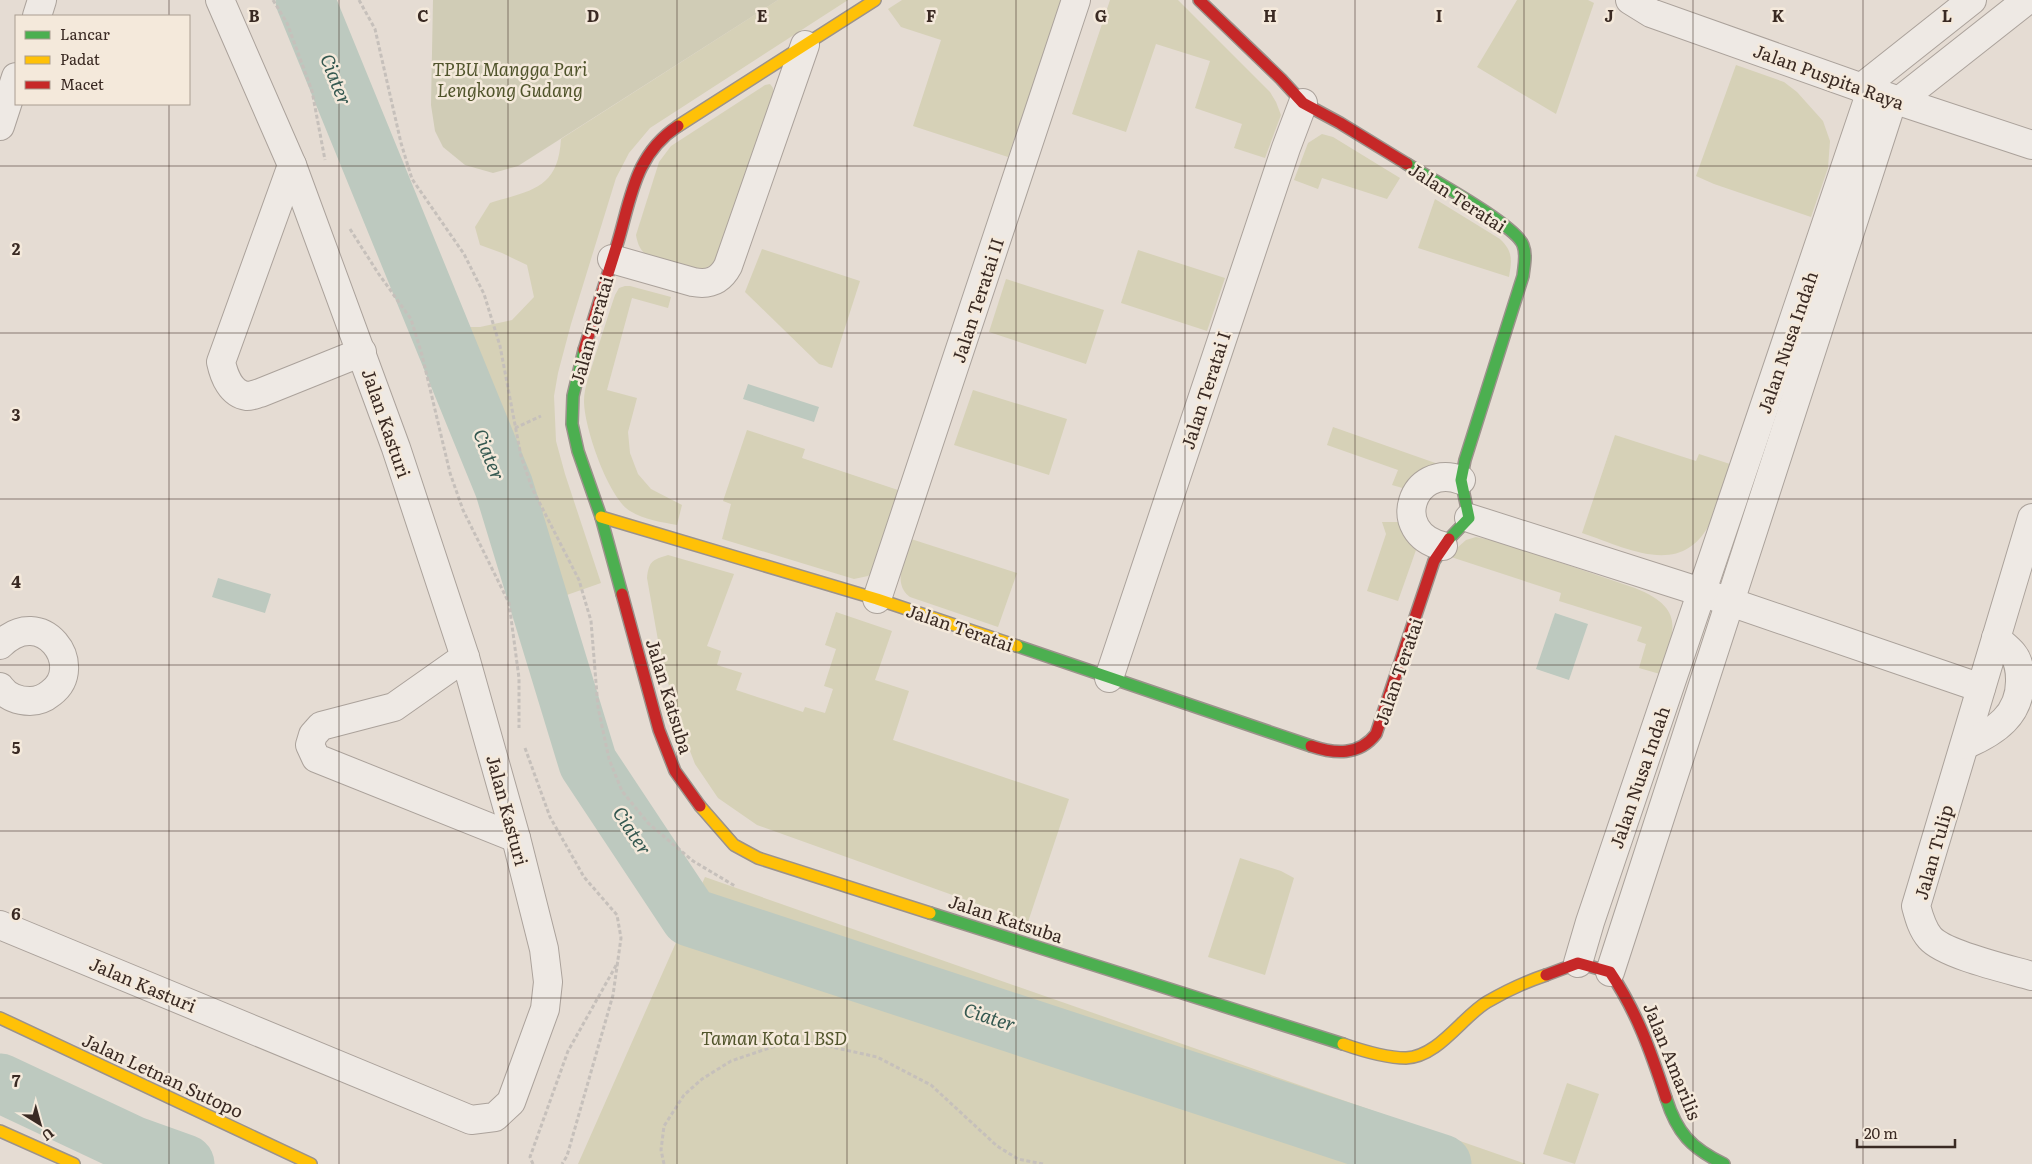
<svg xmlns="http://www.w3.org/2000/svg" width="2032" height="1164" font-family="Literata,serif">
<rect width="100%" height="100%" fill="#e5dcd3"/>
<g fill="#d6d1b7">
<path d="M778 0H848L650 128 629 153 616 178 571 324 558 373 554 396 556 441 565 474 601 583 564 596 461 327H480L512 320 534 297 527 265 502 253 480 245 475 227 490 203C532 190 558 189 561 139Z"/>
<path d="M902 0H1062L1008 157 913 126 941 40 901 27 888 9Z"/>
<path d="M1110 0H1178L1270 92 1276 102 1281 115 1265 158 1234 148 1242 124 1195 108 1210 61 1156 44 1126 132 1072 114Z"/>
<path d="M1517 0H1588L1594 3 1556 114 1477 67Z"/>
<path d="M1736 65 1784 82 1797 92 1823 121 1830 141 1828 168 1811 217 1714 184 1696 176Z"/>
<path d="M770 84 773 88 774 98 723 253 713 265 699 270 650 257C641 252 638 246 636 235L659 162 671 146 765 85Z"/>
<path d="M1322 134 1333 137 1400 178 1387 199 1322 178 1318 189 1294 180 1308 143Z"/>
<path d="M1435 199 1500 239C1513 252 1512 259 1509 277L1418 248Z"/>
<path d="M762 249 860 281 832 368 819 364 745 292Z"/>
<path d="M1138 250 1225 278 1207 331 1121 303Z"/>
<path d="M1006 279 1104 310 1086 364 989 332Z"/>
<path d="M625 286H630L671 297 668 308 632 298 607 390 637 398 628 432 630 453 638 474 651 489 682 505 677 525C662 522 644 520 630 511 608 497 584 427 584 401 584 386 591 371 595 356 602 336 608 315 615 295L619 288Z"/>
<path d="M973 390 1067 419 1049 475 954 445Z"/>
<path d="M1333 427 1441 465 1406 489 1392 485 1398 470 1327 445Z"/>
<path d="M747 430 805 449 802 458 901 491 875 569 868 576 854 579 722 539 731 504 723 501Z"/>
<path d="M1615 435 1696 461 1699 454 1730 464C1724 482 1720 502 1712 519 1684 580 1630 549 1582 533Z"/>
<path d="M1382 522H1398L1407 541 1416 550 1398 601 1367 591 1386 534Z"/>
<path d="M1476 537 1500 542 1635 588C1687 609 1674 631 1660 674L1639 668 1646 644 1637 641 1642 627 1559 601 1561 593 1448 556 1466 540Z"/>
<path d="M911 539 1017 573 998 627 910 597C891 583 906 557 911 539Z"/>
<path d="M668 555 734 574 707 646 721 651 717 665 742 673 736 690 803 712 805 707 825 713 833 689 824 686 836 649 825 645 836 612 892 631 875 680 909 691 893 740 1069 799 1028 922 757 825 718 798 695 764 685 738 662 663 647 578C649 561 652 560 668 555Z"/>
<path d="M1240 858 1281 871 1294 878 1265 975 1208 957Z"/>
<path d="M705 877 787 906 1526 1164H578Z"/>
<path d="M1567 1083 1599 1094 1575 1164 1543 1154Z"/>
</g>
<path fill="#d0ccb6" d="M433 0H778L518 166 493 173 465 165 443 147 435 131 431 105Z"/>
<g fill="#bdc9bf">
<path d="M748 384 819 407 814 422 743 399Z"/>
<path d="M218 578 271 594 265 613 212 597Z"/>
<path d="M1555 613 1588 624 1569 680 1536 669Z"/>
</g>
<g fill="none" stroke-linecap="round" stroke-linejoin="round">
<g stroke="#bdc9bf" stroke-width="59">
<path d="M305 0 504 487 588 763 690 917 1442 1164"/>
<path d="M0 1083 132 1145 185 1164"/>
</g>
<defs>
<g id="street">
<path d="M1630 0 1651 13 1899 101 2032 145"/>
<path d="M37 16 42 0"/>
<path d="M1861 88 1972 0"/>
<path d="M1899 101 2027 0"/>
<path d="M0 126 16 77"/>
<path d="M292 165 221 362C224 376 231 394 247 396 251 396 256 394 260 393L362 352"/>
<path d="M612 259 693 282C709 285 720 281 728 266L805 45"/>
<path d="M1469 518 1701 592 1981 688"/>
<path d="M2032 518 1916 906C1919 917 1922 929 1930 938 1945 955 2008 969 2032 976"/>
<path d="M1443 546C1388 533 1412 462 1461 480"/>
<path d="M877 599 1076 0"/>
<path d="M0 645C42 603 87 666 51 693 45 698 38 701 30 701 19 701 7 697 0 687"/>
<path d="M465 657 394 707 321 726 313 735 310 745 316 758 516 838"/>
<path d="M1109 678 1286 148 1303 103"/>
<path d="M1965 745C1995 732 2021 715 2020 679 2020 671 2018 660 2013 654 2008 648 2001 643 1996 638"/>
<path d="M0 925 471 1120 495 1117 511 1102 545 1009 548 982 544 949 516 838 465 657 396 448 292 165 220 0"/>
<path d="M1578 963 1590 922 1871 91"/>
<path d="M1610 972 1893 99"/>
</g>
<g id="fast">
<path d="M1407 164C1429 178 1516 225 1523 245 1527 255 1524 266 1523 276L1465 460 1461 480 1469 518 1449 539"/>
<path d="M584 350 573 396 572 424 578 451 601 517 622 594"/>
<path d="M1017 646 1311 746"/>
<path d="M930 913 1343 1044"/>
<path d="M1666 1098C1677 1133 1691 1148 1724 1164"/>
</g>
<g id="slow">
<path d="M678 126 875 0"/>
<path d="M601 517 877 599 1017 646"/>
<path d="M700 806 734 845 758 858 930 913"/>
<path d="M0 1018 311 1164"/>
<path d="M1343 1044C1363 1051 1385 1058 1406 1058 1438 1057 1462 1017 1487 1002 1506 991 1525 982 1546 975"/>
<path d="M0 1131 74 1164"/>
</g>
<g id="jam">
<path d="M1199 0 1281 79 1303 103 1340 123 1407 164"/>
<path d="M584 350C595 315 606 280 617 245 631 199 634 155 678 126"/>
<path d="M622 594 659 730 675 771 700 806"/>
<path d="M1311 746C1335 754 1359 756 1376 734L1434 561 1449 539"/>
<path d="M1546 975 1578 963 1610 972C1637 1012 1651 1052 1666 1098"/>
</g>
</defs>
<use href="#street" stroke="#aba29b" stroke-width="30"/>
<use href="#fast" stroke="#9b928b" stroke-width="14"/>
<use href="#slow" stroke="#9b928b" stroke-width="14"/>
<use href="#jam" stroke="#9b928b" stroke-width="14"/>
<g stroke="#c6c0bb" stroke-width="3" stroke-dasharray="4 2.5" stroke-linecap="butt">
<path d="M273 0 287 23 312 91 325 160"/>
<path d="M359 0 375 29 401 143 412 179 464 254 484 294 500 346 521 456 532 488 579 580 591 621 598 707 609 759 622 791 648 823 693 861 735 886"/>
<path d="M350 229 378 273 411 319 422 355 450 473 463 510 509 603 519 678V728"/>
<path d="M515 428 541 416"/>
<path d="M525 748 550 817 584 877 617 915 621 938 613 995 567 1156 562 1164"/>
<path d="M533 1164 530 1157 568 1051 618 962"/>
<path d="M664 1164 661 1150 664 1126 684 1095 702 1079 731 1061 784 1043H814L877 1057 931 1085 997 1146 1018 1159 1043 1164"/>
</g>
<use href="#street" stroke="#eee9e4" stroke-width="28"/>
<use href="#fast" stroke="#4caf50" stroke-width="11"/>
<use href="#slow" stroke="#ffc107" stroke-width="11"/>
<use href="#jam" stroke="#c62828" stroke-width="11"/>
</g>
<path fill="none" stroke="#3a2a23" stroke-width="1" stroke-opacity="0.55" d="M169 0V16M339 0V1164M508 0V1164M677 0V1164M847 0V1164M1016 0V1164M1185 0V1164M1355 0V1164M1524 0V1164M1693 0V1164M1863 0V1164M169 104V1164M0 166H2032M0 333H2032M0 499H2032M0 665H2032M0 831H2032M0 998H2032"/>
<g text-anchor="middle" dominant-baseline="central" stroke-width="5" stroke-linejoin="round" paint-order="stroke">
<g font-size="18" font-style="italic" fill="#50542b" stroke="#f4e9db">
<text x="510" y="68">TPBU Mangga Pari<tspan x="510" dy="21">Lengkong Gudang</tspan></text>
<text x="774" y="1037">Taman Kota 1 BSD</text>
</g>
<g font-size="18" fill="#3a2a23" stroke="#f4e9db">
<text transform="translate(1829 76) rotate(20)">Jalan Puspita Raya</text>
<text transform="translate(1458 197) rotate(33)">Jalan Teratai</text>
<text transform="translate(977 300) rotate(-72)">Jalan Teratai II</text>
<text transform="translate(591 330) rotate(-74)">Jalan Teratai</text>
<text transform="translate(1787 342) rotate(-71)">Jalan Nusa Indah</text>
<text transform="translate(1205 390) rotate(-72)">Jalan Teratai I</text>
<text transform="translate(387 423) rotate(71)">Jalan Kasturi</text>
<text transform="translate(960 627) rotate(19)">Jalan Teratai</text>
<text transform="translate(1398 671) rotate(-71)">Jalan Teratai</text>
<text transform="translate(670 696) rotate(73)">Jalan Katsuba</text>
<text transform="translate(1639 777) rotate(-71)">Jalan Nusa Indah</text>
<text transform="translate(508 810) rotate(75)">Jalan Kasturi</text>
<text transform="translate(1933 852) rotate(-74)">Jalan Tulip</text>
<text transform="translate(1006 918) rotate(18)">Jalan Katsuba</text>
<text transform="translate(143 984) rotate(23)">Jalan Kasturi</text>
<text transform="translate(1673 1061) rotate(68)">Jalan Amarilis</text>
<text transform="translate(163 1075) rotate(25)">Jalan Letnan Sutopo</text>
</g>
<g font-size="19" font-style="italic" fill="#345850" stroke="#f4e9db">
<text transform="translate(337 79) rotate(68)">Ciater</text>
<text transform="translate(490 454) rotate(68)">Ciater</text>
<text transform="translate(633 830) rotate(57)">Ciater</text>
<text transform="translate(990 1016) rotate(18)">Ciater</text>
</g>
</g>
<g font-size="16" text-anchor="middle" font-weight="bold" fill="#3a2a23" stroke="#f4e9db" stroke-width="5" stroke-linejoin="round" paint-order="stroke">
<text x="254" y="22">B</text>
<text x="423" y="22">C</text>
<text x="593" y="22">D</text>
<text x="762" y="22">E</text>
<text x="931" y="22">F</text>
<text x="1101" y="22">G</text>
<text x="1270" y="22">H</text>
<text x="1439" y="22">I</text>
<text x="1609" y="22">J</text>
<text x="1778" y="22">K</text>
<text x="1947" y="22">L</text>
<text x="16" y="255">2</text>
<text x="16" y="421">3</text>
<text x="16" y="588">4</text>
<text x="16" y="754">5</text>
<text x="16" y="920">6</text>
<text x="16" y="1087">7</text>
</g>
<rect x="15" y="15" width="175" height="90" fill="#f4e9db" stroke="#aa9d91"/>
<rect x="25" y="31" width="25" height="8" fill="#4caf50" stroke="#aa9d91"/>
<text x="60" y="40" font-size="15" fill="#3a2a23">Lancar</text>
<rect x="25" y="56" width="25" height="8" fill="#ffc107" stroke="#aa9d91"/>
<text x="60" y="65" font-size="15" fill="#3a2a23">Padat</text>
<rect x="25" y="81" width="25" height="8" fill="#c62828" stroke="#aa9d91"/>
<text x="60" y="90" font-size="15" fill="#3a2a23">Macet</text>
<g transform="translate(40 1124) rotate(143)" stroke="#f4e9db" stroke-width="4" paint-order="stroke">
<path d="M0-4L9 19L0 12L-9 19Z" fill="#3a2a23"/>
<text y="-8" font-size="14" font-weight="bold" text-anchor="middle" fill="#3a2a23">U</text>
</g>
<path d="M1857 1139v8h98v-8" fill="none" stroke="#3a2a23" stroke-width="2.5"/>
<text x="1864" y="1139" font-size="15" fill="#3a2a23" stroke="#f4e9db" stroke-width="4" paint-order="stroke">20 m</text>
</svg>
